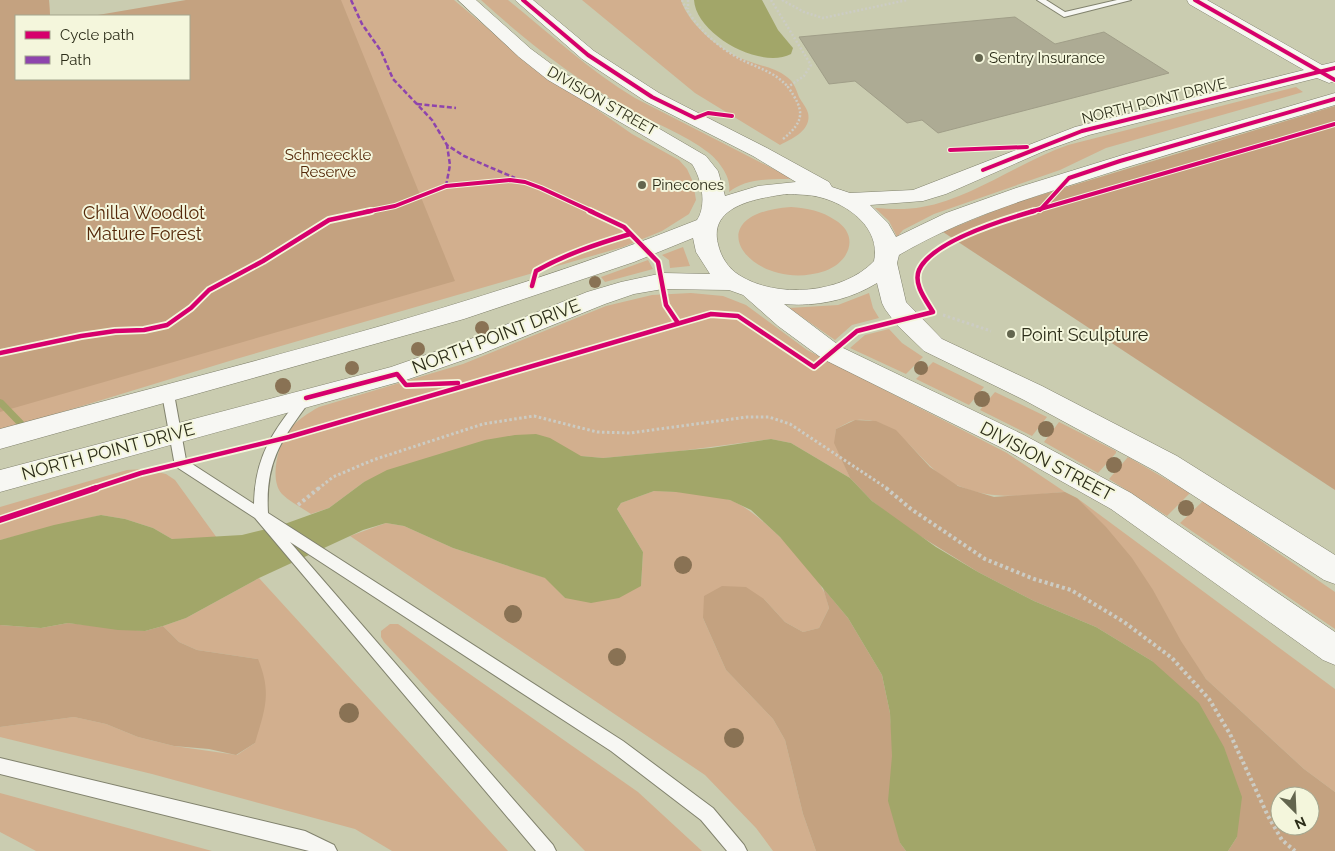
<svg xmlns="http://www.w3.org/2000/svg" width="1335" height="851" font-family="Raleway,sans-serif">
<rect width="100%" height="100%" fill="#caccb0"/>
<g fill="#d2af8e">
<path d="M0 0H49L50 16H16V79H189L188 0H454L523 58 632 134 679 160 687 169 693 182 696 200 689 214 662 231 623 247 236 359 0 431Z"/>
<path d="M481 0H508C550 34 589 70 635 98L793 179C772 179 746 178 729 192 732 178 719 161 709 153 684 133 652 123 625 107 571 76 527 42 481 0Z"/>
<path d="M582 0H681C689 26 723 53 748 61 761 66 776 68 787 77 794 82 796 89 799 97 802 103 806 106 808 113 812 130 792 139 780 145L695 93Z"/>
<path d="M1296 87 1303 92 1106 148 1060 170 934 214 903 230 897 237 889 221 875 208C890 209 907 210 922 207 972 198 1019 162 1068 145Z"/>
<path d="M791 207C807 208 822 211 835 220 860 235 850 262 825 271 753 295 690 214 791 207Z"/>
<path d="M683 247 690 266 670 268 669 260 662 255Z"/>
<path d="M648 260 653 269 605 282 601 277Z"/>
<path d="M691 293 723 296 746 305 807 350 1007 453 1065 492C1028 495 994 501 959 486 920 470 902 416 857 420 850 420 843 426 836 429L835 443 850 478 791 443 771 439 680 451 603 458 581 456 364 482 329 508 311 514C302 508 290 502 282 494 269 480 278 445 288 431 296 421 308 413 319 407L463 364 606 306 652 295Z"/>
<path d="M869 293 873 308 879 318 852 325 835 340 789 308 838 305Z"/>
<path d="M889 329 902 343 923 357 906 374 850 348 865 335Z"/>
<path d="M933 362 984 387 969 405 916 379Z"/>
<path d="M995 392 1047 417 1032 436 980 410Z"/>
<path d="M1059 422 1116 451V453L1098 473 1044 442Z"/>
<path d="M1128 457 1190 493 1167 516 1109 479Z"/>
<path d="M144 469 166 474 175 480 217 538 172 539 153 528 125 519 101 515 0 540V507L127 470Z"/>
<path d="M654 491C679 492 707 492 730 500 755 508 813 566 823 590 826 595 827 602 829 608L819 628 803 632 785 622 764 599 703 618 726 670 773 719 785 740 803 814 816 851H773L756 828 705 775 350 536 386 523 404 526 453 548 546 578 565 598 641 586 643 552 617 509 621 503Z"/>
<path d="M1077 498 1335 689V792L1304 769 1206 679Z"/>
<path d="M1203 501 1335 592V629L1180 523Z"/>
<path d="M259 578 508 851H392L355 829 152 774 0 737V727L74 717 106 724 138 737 174 746 237 755 255 743 258 659 197 650 179 642 163 626 186 618Z"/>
<path d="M390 624H398L404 628 638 792 702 851H585L430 692 384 642 381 637V631Z"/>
<path d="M0 793 212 851H36L0 832Z"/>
</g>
<g fill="#c4a280" fill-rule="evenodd">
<path d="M0 0H49L50 16H16V79H189V16H92L186 0H341L455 281 0 412Z"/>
<path d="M1335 106V490L943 232 1011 204Z"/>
<path d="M855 420 876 421 896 430 930 467 958 486 994 497 1065 492 1077 498 1106 527 1132 558 1153 590 1181 641 1206 679 1304 769 1335 792V851H1228L1237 837 1152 661 1096 627 1034 601 978 572 904 526 872 501 850 478 834 443 836 429ZM1280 796H1310V826H1280Z"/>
<path d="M722 586 746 587 764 599 785 622 803 632 819 628 829 608 823 588 848 618 882 675 890 713 900 843 906 851H816L803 814 785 740 773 719 726 670 703 618 704 596Z"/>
<path d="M68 623 145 631 163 626 179 642 197 650 258 659C272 693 265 709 255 743L236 755 209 749 174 746 138 737 106 724 74 717 0 727V625L41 628Z"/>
</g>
<g fill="#a2a669">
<path d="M694 0H762L778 30 793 48 791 54C760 70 696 34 694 0Z"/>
<path d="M536 434 550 438 581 456 603 458 711 448 771 439 791 443 850 478 872 501 936 547 978 572 1034 601 1096 627 1152 661 1199 703 1224 747 1242 797 1237 837 1228 851H906L900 843 888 801 892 756 890 713 882 675 848 618 780 537 751 510 730 500 676 492 654 491 621 503 617 509 643 552 641 586 619 598 591 603 565 598 545 578 453 548 404 526 386 523 363 530 259 578 186 618 163 626 145 631 118 630 68 623 41 628 0 625V540L54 525 101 515 125 519 153 528 172 539 242 535 279 526 329 508 364 482 387 470 485 440 515 435Z"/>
</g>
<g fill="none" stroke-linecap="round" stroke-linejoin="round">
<path fill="#a2a669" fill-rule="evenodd" d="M0 399 3 400 31 429 32 431 31 433H25L0 407Z"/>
</g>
<path fill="#adab94" stroke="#a09e88" d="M1015 17 1055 44 1104 32 1169 73 938 133 922 120 907 123 855 81 829 84 799 37Z"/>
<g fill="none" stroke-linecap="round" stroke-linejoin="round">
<defs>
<g id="lane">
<path d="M1037 0H1046L1065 12 1117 0H1131L1064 17Z"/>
<path d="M168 390 174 394 186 460 254 504C255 456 273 431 302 395H310L312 398 310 401C281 440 265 462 268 513L623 741 713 808 744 845 747 851H727L701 820 611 751 290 542 553 845 556 851H536L255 518 175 466 162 394Z"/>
<path d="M0 758 305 831 334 845 337 851H309L0 774Z"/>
</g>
<path id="secondary" d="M458 0H476L531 49 562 72 706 156 718 171 725 196 758 186 796 182 753 156 645 101 582 59 515 0H533L594 51 659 93 767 148 829 182 832 187 850 193 913 190 1075 127 1304 70 1189 4 1187 0H1207L1322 65 1335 62V81L1329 83 1317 78 1089 135 1044 151 946 194 923 201 870 205 888 223 896 237 946 213 1016 188 1129 153 1335 93V105C1249 131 1163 155 1077 183 1016 202 955 222 899 255L897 263 906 302 942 339 1042 386 1177 456 1335 555V584L1324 580 1157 472 1024 400 924 351 896 324 885 309 882 303 877 283C849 300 817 307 784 304L841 347 1024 435 1131 493 1335 632V665L1323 660 1111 509 1004 449 823 359 778 326 743 295 729 290 663 289 634 294 605 304 481 354 406 380 0 492V470L391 367 463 342 587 292 621 282 663 273 710 274 696 252 693 238 634 262 464 319 0 449V429C234 365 472 310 697 220 707 205 702 180 692 164L548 80 519 57ZM787 194C797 195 809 194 819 197 848 204 881 228 874 261 843 294 776 299 739 275 728 268 721 257 718 244 708 205 759 198 787 194Z"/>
</defs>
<use href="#lane" stroke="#81826d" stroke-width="2"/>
<use href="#secondary" stroke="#81826d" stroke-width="1"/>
<g stroke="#ccccc4" stroke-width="2.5" stroke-dasharray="2 2" stroke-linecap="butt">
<path d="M682 0C693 25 717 47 742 60 758 68 775 72 788 87"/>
<path d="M688 0V9"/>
<path d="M771 0 811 65 804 76 788 87C804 110 806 120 783 139"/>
<path d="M782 0 804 12 823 18 907 0"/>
</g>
<g stroke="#ccccc4" stroke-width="3" stroke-dasharray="2.5 2.5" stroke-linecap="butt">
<path d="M943 315 991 331"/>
<path d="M851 335 861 329 878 325"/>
<path d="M318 489 333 477 373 460 483 424 534 416 597 432 630 433 747 417H769L790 424 888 489"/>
</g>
<g stroke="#ccccc4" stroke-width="4" stroke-dasharray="3 3" stroke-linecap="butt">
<path d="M886 488 911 509 985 559 1034 579 1071 590 1124 622 1172 658 1209 699 1230 734 1268 816 1282 840 1295 851"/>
<path d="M298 505 319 488"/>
</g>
<use href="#lane" fill="#f7f7f3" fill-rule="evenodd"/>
<use href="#secondary" fill="#f7f7f3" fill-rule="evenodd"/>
<g stroke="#8e44ad" stroke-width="2.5" stroke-dasharray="5 2.5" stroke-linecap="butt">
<path d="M351 0 362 24 381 51 393 79 432 120 447 145 464 156 515 178"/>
<path d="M417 104 456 108"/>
<path d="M446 186 450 165 447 145"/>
</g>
<defs>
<g id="cycleway-far2">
<path d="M523 0 588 55 652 97 695 118 708 113 732 116"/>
<path d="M1195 0 1335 80"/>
<path d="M950 150 1027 147"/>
<path d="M983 170 1082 131 1335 68"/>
<path d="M1040 210 1069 178 1120 161 1335 99"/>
<path d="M365 212 395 206 446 186 510 180 525 182 541 188 593 212"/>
<path d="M1030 212 1335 124"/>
</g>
<g id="cycleway-far1">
<path d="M590 211 624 227 658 262 666 305 678 323"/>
<path d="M532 286 536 271C566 254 597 244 630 234"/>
<path d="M0 353 81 336 115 331 144 330 167 325 191 308 209 290 263 261 329 220 371 211"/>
<path d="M306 398 397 374 406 385 458 383"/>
<path d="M92 489 141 473 289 437 711 314 738 316 814 367 857 331 933 312C926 300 913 284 919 270 932 241 1006 219 1034 211"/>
</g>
<path id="cycleway" d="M0 520 96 488"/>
</defs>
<use href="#cycleway-far2" stroke="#f4f6dc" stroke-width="6"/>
<use href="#cycleway-far1" stroke="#f4f6dc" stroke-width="8"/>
<use href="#cycleway" stroke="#f4f6dc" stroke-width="9"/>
<use href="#cycleway-far2" stroke="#d6006c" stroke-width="4"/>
<use href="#cycleway-far1" stroke="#d6006c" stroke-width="4.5"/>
<use href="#cycleway" stroke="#d6006c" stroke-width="6"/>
</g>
<g fill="#897254">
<circle cx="595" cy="282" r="6"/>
<circle cx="482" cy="328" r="7"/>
<circle cx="418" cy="349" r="7"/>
<circle cx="352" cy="368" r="7"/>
<circle cx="921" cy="368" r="7"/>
<circle cx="283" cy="386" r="8"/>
<circle cx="982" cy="399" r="8"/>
<circle cx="1046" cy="429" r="8"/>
<circle cx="1114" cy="465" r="8"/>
<circle cx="1186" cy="508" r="8"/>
<circle cx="683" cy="565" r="9"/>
<circle cx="513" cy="614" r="9"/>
<circle cx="617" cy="657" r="9"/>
<circle cx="349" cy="713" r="10"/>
<circle cx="734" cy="738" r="10"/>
</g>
<g fill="#63654e" stroke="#f4f6dc" stroke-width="2">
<circle cx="979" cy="58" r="5"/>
<circle cx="642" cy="185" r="5"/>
<circle cx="1011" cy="334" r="5"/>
</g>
<g text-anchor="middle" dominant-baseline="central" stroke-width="4" stroke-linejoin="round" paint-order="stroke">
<g font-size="15" fill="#2c2d19" stroke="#f4f6dc" text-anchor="start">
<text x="989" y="58">Sentry Insurance</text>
<text x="652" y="185">Pinecones</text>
</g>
<g font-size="15" fill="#2c2d19" stroke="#f4f6dc">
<text transform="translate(602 101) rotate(30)">DIVISION STREET</text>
<text transform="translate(1154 101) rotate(-14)">NORTH POINT DRIVE</text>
</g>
<g font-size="15" fill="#542809" stroke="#f4f6dc">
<text x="328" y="155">Schmeeckle<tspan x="328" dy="17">Reserve</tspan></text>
</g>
<g font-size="18" fill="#542809" stroke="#f4f6dc">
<text x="144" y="212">Chilla Woodlot<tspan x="144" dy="21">Mature Forest</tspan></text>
</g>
<g font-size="18" fill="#2c2d19" stroke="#f4f6dc" text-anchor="start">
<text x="1021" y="334">Point Sculpture</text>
</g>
<g font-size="18" fill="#2c2d19" stroke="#f4f6dc">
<text transform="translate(496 336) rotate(-21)">NORTH POINT DRIVE</text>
<text transform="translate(108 451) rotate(-15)">NORTH POINT DRIVE</text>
<text transform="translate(1047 461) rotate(28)">DIVISION STREET</text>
</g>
</g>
<rect x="15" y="15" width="175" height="65" fill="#f4f6dc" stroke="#a4a68e"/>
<rect x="25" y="31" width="25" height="8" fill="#d6006c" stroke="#a4a68e"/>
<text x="60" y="40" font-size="15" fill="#2c2d19">Cycle path</text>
<rect x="25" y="56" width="25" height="8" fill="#8e44ad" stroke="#a4a68e"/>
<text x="60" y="65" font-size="15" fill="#2c2d19">Path</text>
<g transform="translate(1295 811) rotate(156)"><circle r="24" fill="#f4f6dc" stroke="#a4a68e"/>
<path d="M0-4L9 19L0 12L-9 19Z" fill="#63654e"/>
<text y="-8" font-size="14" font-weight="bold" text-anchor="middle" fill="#2c2d19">N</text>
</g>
</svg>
